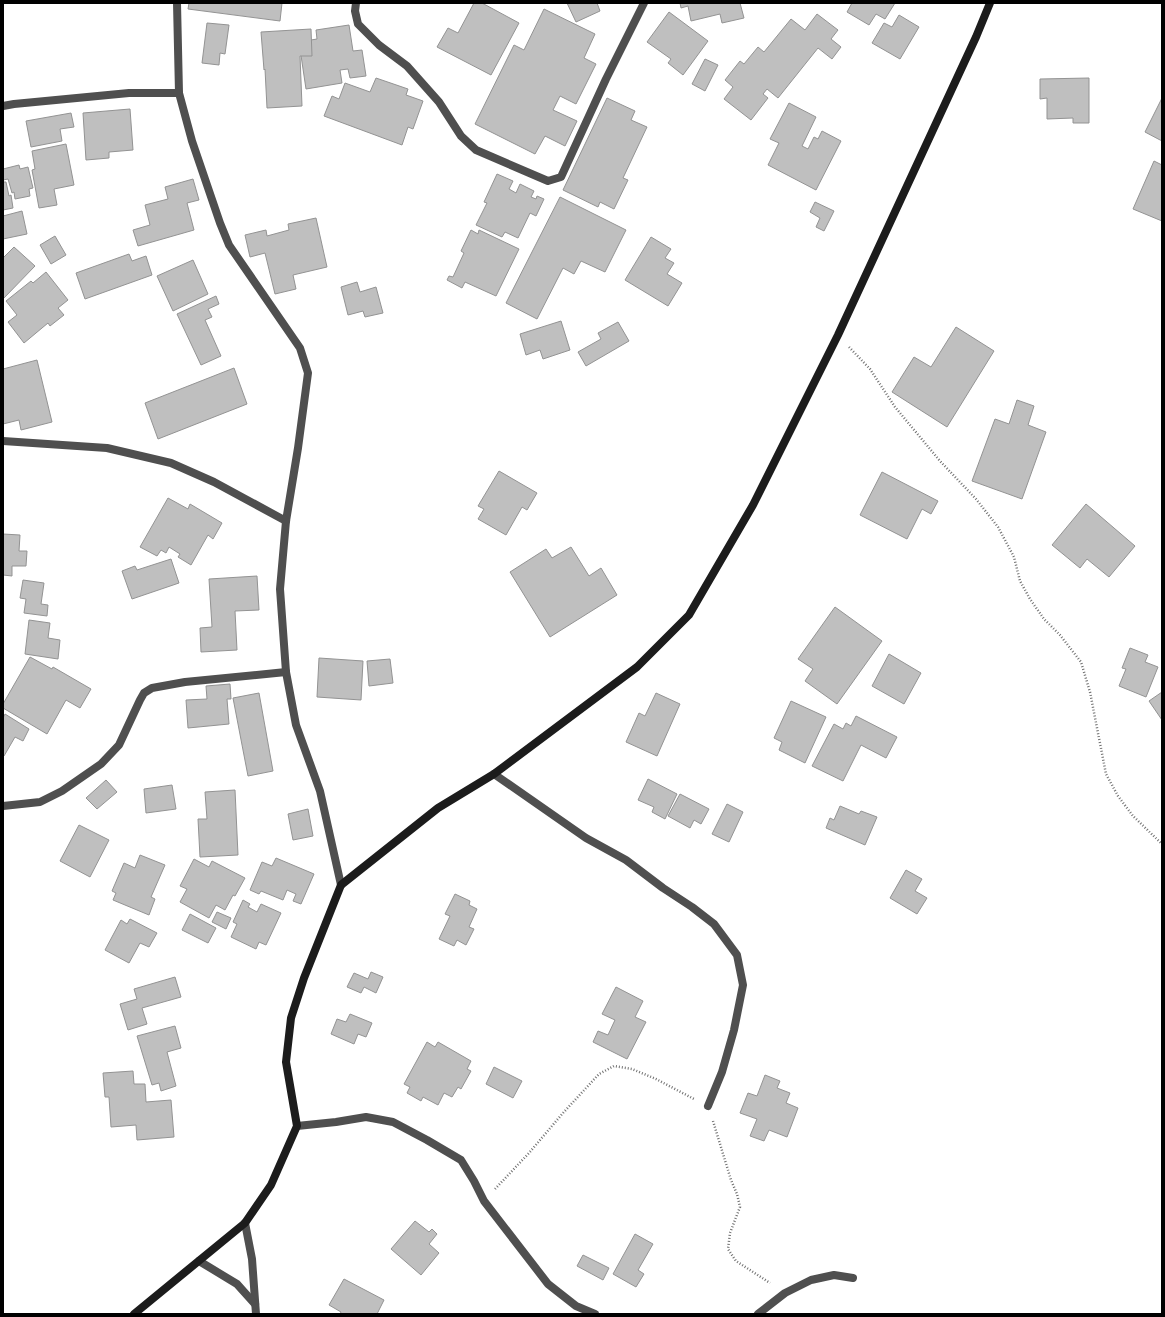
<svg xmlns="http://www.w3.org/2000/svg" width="1165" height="1317" font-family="'Nunito Sans',sans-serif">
<rect width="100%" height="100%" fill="#fff"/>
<g fill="#bfbfbf" stroke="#939393">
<path d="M189 3H282L280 21 188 9Z"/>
<path d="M474 3H482L519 23 491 75 437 47 448 28 458 33Z"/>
<path d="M567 3H597L600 11 576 22Z"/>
<path d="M680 3H740L744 18 722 23 720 14 691 21 688 6 681 8Z"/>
<path d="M852 3H895L885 19 876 14 869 25 847 12Z"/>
<path d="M544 9 595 34 584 58 596 64 576 104 560 96 553 110 577 121 565 146 545 136 535 154 475 124 514 45 524 50Z"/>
<path d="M669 12 708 41 683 75 668 63 671 59 647 42Z"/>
<path d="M817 14 838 30 831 39 841 47 832 59 818 48 778 98 767 89 763 94 768 98 751 120 724 99 733 87 725 80 740 61 744 64 758 47 764 52 791 19 805 30Z"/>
<path d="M899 15 919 27 900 59 872 43 884 23 892 27Z"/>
<path d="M207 23 229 25 225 54 220 53 219 65 202 63Z"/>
<path d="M349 25 353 51 362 50 366 76 350 78 348 69 340 70 342 83 306 89 299 42 317 39 316 30Z"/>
<path d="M311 29 312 56H300L302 106 267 108 265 69 264 70 261 32Z"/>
<path d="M705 59 718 65 705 91 692 84Z"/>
<path d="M376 78 408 89 406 95 423 101 413 129 408 127 402 145 324 116 332 96 339 99 345 83 370 92Z"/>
<path d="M1089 78V123H1073V118L1047 119V98L1040 99V79Z"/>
<path d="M607 98 635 111 631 120 647 127 623 178 628 180 614 209 600 202 598 207 563 190Z"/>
<path d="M1162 98V141L1145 132Z"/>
<path d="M789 103 816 117 802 146 808 149 814 137 818 139 822 131 841 141 816 190 768 165 779 143 770 139Z"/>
<path d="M130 109 133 150 109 152V158L86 160 83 113Z"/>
<path d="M71 113 74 127 60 129 62 141 31 147 26 121Z"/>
<path d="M66 144 74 185 54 189 57 205 39 208 32 170 35 169 32 151Z"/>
<path d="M1154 161 1162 165V221L1133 209Z"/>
<path d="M19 165 20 169 28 167 33 188 29 189 30 196 15 199 14 192 12 193 8 179 3 180V169Z"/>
<path d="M497 174 513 181 509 189 516 193 520 184 534 191 531 197 536 199 537 196 544 199 536 216 530 213 518 238 505 232 502 237 476 225 487 203 484 202Z"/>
<path d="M193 179 199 200 187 203 194 230 138 246 133 230 150 225 145 205 168 199 165 187Z"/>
<path d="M3 182H6L9 196 11 195 13 208 3 210Z"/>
<path d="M560 197 626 230 605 272 581 261 574 274 563 268 537 319 506 303Z"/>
<path d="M815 202 834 211 824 231 816 227 820 218 810 212Z"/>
<path d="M22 211 27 234 3 239V216Z"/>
<path d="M316 218 327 267 293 275 296 289 275 294 265 253 250 257 245 235 266 230 267 236 289 230 288 224Z"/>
<path d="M471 230 478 234 479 230 519 249 496 296 465 282 462 288 447 280 449 276 453 277 464 253 461 251Z"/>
<path d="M55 236 66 255 51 264 40 245Z"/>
<path d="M651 237 671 249 665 258 674 263 667 274 682 283 668 306 625 280Z"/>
<path d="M14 247 35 266 3 299V258Z"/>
<path d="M129 254 132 261 146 256 152 275 85 299 76 273Z"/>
<path d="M193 260 208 294 173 311 157 276Z"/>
<path d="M46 272 68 300 58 308 64 315 50 326 48 323 24 343 8 322 17 315 6 301 31 281 33 283Z"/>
<path d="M357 282 360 292 376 287 383 313 365 317 363 311 348 315 341 287Z"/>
<path d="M216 296 219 304 208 309 212 317 205 320 221 356 201 365 177 314Z"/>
<path d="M561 321 570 350 543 359 540 350 526 355 520 334Z"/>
<path d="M618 322 629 341 586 366 578 352 601 339 598 333Z"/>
<path d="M956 327 994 351 947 427 892 392 914 357 931 367Z"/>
<path d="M37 360 52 422 21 430 19 420 3 424V369Z"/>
<path d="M234 368 247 404 158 439 145 403Z"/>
<path d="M1017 400 1034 406 1028 425 1046 432 1022 499 972 481 995 419 1009 424Z"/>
<path d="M499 471 537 493 527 510 522 507 506 535 478 519 484 509 478 506Z"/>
<path d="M882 472 938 501 931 514 922 509 907 539 860 515Z"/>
<path d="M168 498 188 509 190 504 222 523 213 539 208 535 191 565 178 557 180 554 169 547 166 553 161 550 157 556 140 547Z"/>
<path d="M1086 504 1135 546 1109 577 1087 559 1080 568 1052 545Z"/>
<path d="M3 534 20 535 19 551H27L26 566H12V576L3 575Z"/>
<path d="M571 547 589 576 601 568 617 595 550 637 510 572 546 549 552 558Z"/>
<path d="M171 559 179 583 132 599 122 571 135 566 137 570Z"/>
<path d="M257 576 259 610 235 611 237 650 201 652 200 628 212 627 209 579Z"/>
<path d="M23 580 44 583 41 604 48 605 47 616 24 613 26 599 20 598Z"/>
<path d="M835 607 882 641 837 704 805 681 813 669 798 659Z"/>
<path d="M29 620 50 623 48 638 60 640 58 659 25 654Z"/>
<path d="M1130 648 1148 655 1145 662 1158 667 1146 697 1119 686 1126 669 1122 668Z"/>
<path d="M889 654 921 673 904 704 872 686Z"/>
<path d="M30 657 52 669 53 667 91 689 80 708 66 700 47 734 3 708V704Z"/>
<path d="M319 658 363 661 361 700 317 697Z"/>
<path d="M390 659 393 683 369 686 367 661Z"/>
<path d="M230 684 231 699H227L229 724 188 728 186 700 207 699 206 686Z"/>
<path d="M1162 692V720L1149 701Z"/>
<path d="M259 693 273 771 248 776 233 698Z"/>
<path d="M656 693 680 704 657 756 626 742 639 713 645 716Z"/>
<path d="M791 701 826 717 805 763 779 750 782 742 774 738Z"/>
<path d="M5 714 29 729 23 741 15 737 4 756H3V718Z"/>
<path d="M856 716 897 737 886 758 861 745 843 781 812 766 834 724 843 729 846 723 851 726Z"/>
<path d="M648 779 677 794 665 819 652 812 654 807 638 800Z"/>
<path d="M106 780 117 792 97 809 86 798Z"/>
<path d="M172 785 176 809 146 813 144 789Z"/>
<path d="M235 790 238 855 200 857 198 819H207L205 792Z"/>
<path d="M680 794 709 809 701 824 694 820 690 828 668 816Z"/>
<path d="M727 804 743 812 729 842 712 834Z"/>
<path d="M840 806 859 814 861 811 877 817 865 845 826 828 830 818 834 820Z"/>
<path d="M308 809 313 836 293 840 288 814Z"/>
<path d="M79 825 109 840 90 877 60 861Z"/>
<path d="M140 855 165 865 151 897 155 899 149 915 113 900 116 893 112 891 124 863 135 868Z"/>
<path d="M276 858 314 874 301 904 293 901 296 894 287 890 283 900 261 891 259 894 250 890 262 862 272 866Z"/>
<path d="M194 859 209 867 212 861 245 878 235 896 233 895 225 910 216 905 209 918 180 902 187 889 180 886Z"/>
<path d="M906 870 922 879 915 891 927 898 917 914 890 898Z"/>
<path d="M455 894 470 901 469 905 477 909 469 927 474 929 466 945 457 940 454 946 439 939 450 916 445 914Z"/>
<path d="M243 900 250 904 248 907 257 912 261 904 281 913 266 945 259 942 256 949 231 937 237 924 233 922Z"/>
<path d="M217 912 231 918 226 929 212 922Z"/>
<path d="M190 914 216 928 208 943 182 930Z"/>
<path d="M130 919 157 933 149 947 140 943 129 963 105 950 121 920 127 924Z"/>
<path d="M371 972 383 977 376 993 364 987 361 993 347 987 354 973 368 979Z"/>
<path d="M175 977 181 997 142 1008 147 1024 128 1030 120 1004 137 999 134 989Z"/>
<path d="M616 987 643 1001 635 1017 646 1022 627 1059 593 1042 598 1031 608 1035 615 1020 602 1014Z"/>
<path d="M350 1014 372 1023 366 1037 358 1034 354 1044 331 1034 337 1019 346 1022Z"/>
<path d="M175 1026 181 1048 167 1052 176 1086 161 1091 159 1083 152 1085 137 1036Z"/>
<path d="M427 1042 435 1047 438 1042 471 1061 467 1069 471 1071 461 1089 458 1087 452 1097 444 1093 438 1105 423 1097 421 1101 407 1093 410 1087 404 1084Z"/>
<path d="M494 1067 522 1081 513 1098 486 1084Z"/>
<path d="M133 1071 134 1084H145L146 1102 171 1100 174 1137 137 1140 136 1125 111 1127 109 1097H105L103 1073Z"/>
<path d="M765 1075 780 1081 777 1088 790 1093 786 1103 798 1108 787 1137 769 1130 764 1141 750 1136 757 1119 740 1113 748 1093 757 1096Z"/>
<path d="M415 1221 429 1232 432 1229 437 1234 429 1244 439 1253 421 1275 391 1249Z"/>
<path d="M635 1234 653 1244 638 1270 644 1274 636 1287 613 1274Z"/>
<path d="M583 1255 609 1268 603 1280 577 1266Z"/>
<path d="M344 1279 384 1300 377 1314H340L341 1312 329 1305Z"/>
</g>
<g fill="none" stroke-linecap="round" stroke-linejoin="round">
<g stroke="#717171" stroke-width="2.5" stroke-dasharray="1 2" stroke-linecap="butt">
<path d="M849 347 870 369 895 407 940 461 976 499 998 527 1014 557 1020 581 1030 599 1044 619 1060 635 1081 662 1090 692 1106 774 1118 796 1133 816 1162 844"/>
<path d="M713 1121 731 1180 737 1194 740 1207 730 1233 728 1249 736 1261 770 1283"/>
<path d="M495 1189 529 1153 563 1113 599 1074 614 1066 632 1069 656 1079 694 1099"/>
</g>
<g stroke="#4f4f4f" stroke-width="8">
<path d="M177 3 179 93 192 141 220 223 229 245 300 348 308 373 298 448 286 521 280 589 286 672 296 725 320 791 341 885"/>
<path d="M356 3 355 11 358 24 379 45 407 66 439 102 461 136 476 150 548 181 561 177 606 79 644 3"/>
<path d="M3 106 14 104 129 93H179"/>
<path d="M3 441 107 448 171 463 214 482 286 521"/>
<path d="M494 774 586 838 626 860 663 888 692 907 714 924 737 955 743 985 734 1030 722 1072 708 1106"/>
<path d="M3 806 40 802 62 791 101 764 119 745 140 700 144 693 152 688 185 682 286 672"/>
<path d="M297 1126 336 1122 366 1117 393 1122 427 1140 461 1160 474 1181 484 1201 548 1284 576 1306 595 1314"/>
<path d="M245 1223 252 1259 256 1314"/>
<path d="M199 1261 237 1284 255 1304"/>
<path d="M758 1314 785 1293 811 1280 834 1275 853 1278"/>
</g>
<path stroke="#1c1c1c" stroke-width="8" d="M134 1314 245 1223 271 1185 297 1126 286 1062 291 1018 304 978 341 885 438 808 494 774 637 667 689 615 753 505 838 335 976 37 990 3"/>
</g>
<rect width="1165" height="1317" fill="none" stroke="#000000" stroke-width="8"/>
</svg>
